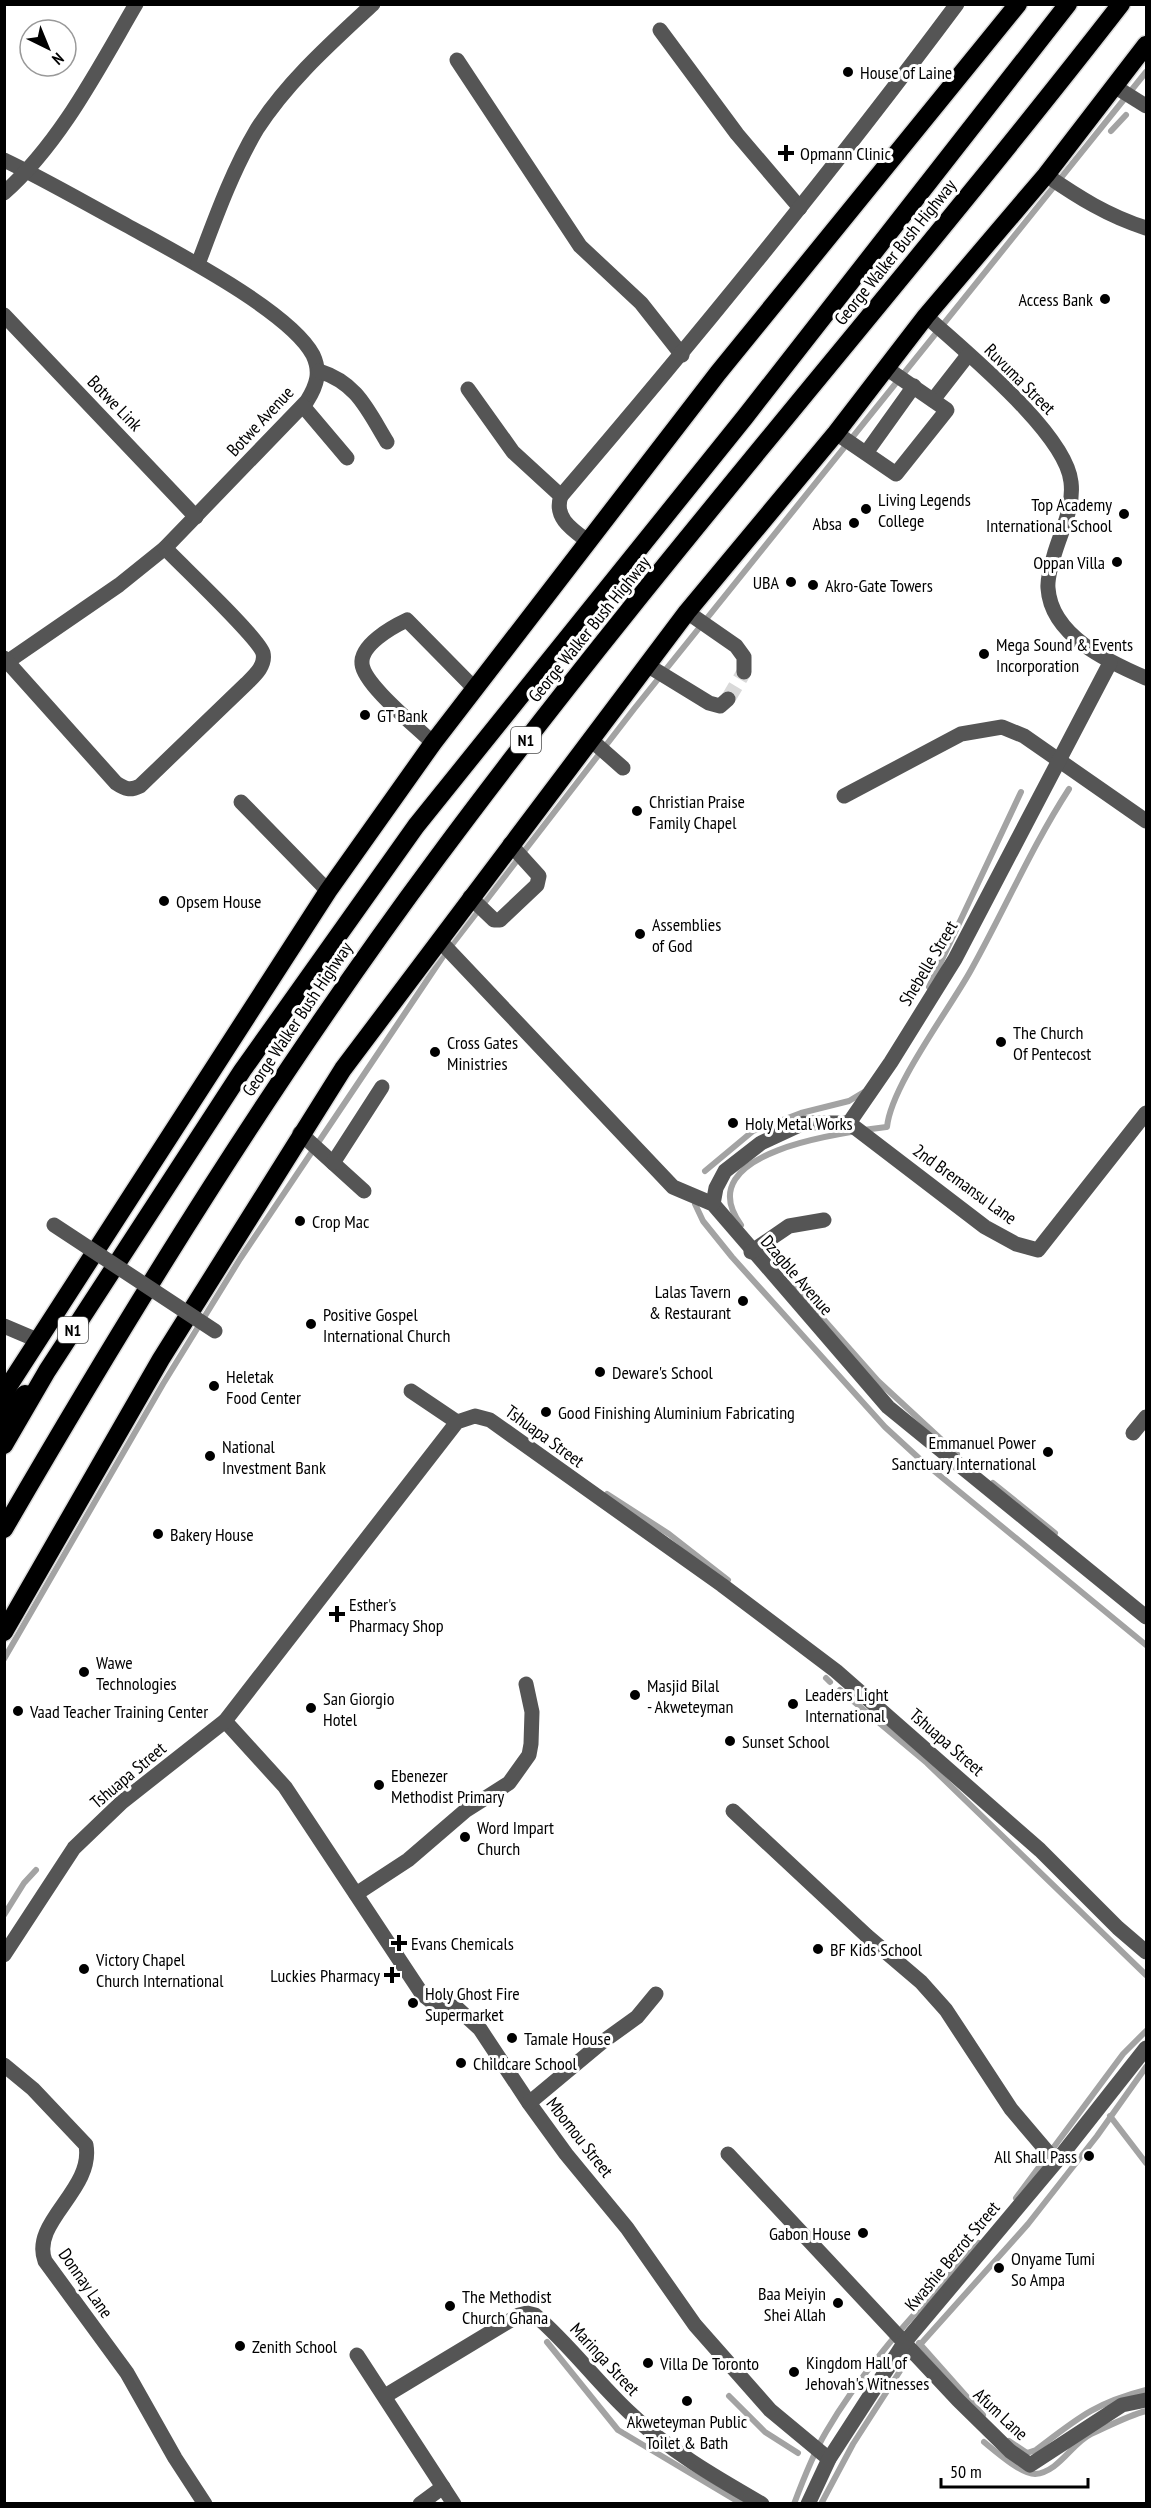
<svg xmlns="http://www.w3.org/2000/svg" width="1151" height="2508" font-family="'PT Sans Narrow',sans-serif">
<rect width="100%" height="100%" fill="#fff"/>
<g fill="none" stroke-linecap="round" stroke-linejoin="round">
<g stroke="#a3a3a3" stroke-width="6">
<path d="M1111 131 1126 115"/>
<path d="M929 987 1021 792"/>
<path d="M705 1171 753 1131 801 1113 849 1101 864 1092"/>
<path d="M695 1204 703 1221 732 1257 885 1427 922 1461 1146 1645"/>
<path d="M741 1225C687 1151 846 1132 887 1127 891 1086 949 1010 971 970 1004 911 1032 846 1069 789"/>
<path d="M795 1287 878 1381 957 1454"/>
<path d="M993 1483 1055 1533"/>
<path d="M607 1494 669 1534 728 1580"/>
<path d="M4 1659 163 1384 240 1259 444 955 634 709 1146 72"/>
<path d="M826 1678 830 1682"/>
<path d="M840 1690 927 1763 1146 1975"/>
<path d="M4 1915 24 1883 36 1870"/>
<path d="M1110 2116 1146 2163"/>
<path d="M1016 2198 1123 2054 1146 2031"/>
<path d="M547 2342 618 2430 742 2504"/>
<path d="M919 2343 983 2415"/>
<path d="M729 2396 765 2432 798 2453"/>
<path d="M1009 2441 1027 2453 1036 2450C1078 2418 1095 2403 1146 2390"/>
<path d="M984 2442C995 2451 1021 2474 1035 2474 1059 2472 1072 2443 1091 2434 1109 2426 1127 2416 1146 2411"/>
<path d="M794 2504C803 2480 813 2454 826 2432 867 2361 925 2303 979 2243"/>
<path d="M821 2504 853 2444 909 2357 1028 2224 1097 2136 1146 2067"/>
</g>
<path stroke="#d9d9d9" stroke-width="15" stroke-dasharray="15 8" stroke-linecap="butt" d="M728 699 744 672"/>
<defs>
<g id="highway">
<path d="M4 1393 328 891 433 743 718 373 1018 4"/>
<path d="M4 1416 25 1394"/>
<path d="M4 1445 47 1371 242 1071 416 826 745 417 1068 4"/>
<path d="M4 1529C138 1298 278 1072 437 858 654 565 897 292 1121 4"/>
<path d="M4 1632 161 1359 343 1069 687 612 836 433 926 316 1046 175 1146 45"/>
</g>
</defs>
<use href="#highway" stroke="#dbdbdb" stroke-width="21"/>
<g stroke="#555" stroke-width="15">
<path d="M660 30 737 134 800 208"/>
<path d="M457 60 580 246 641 303 682 355"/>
<path d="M1114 86 1146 106"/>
<path d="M4 160C46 180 85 203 126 225 171 250 290 311 313 355 321 372 317 385 307 401L165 548 119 585 4 664"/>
<path d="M1046 175C1078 197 1108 216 1146 228"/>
<path d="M4 193C61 142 98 69 136 4"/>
<path d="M198 264C215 219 232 171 257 129 288 81 331 43 373 4"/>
<path d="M4 315 196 517"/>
<path d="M926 316C963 350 1066 433 1071 482 1074 507 1062 529 1055 552 1052 562 1047 578 1048 588 1051 636 1109 662 1146 678"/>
<path d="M319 371C357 383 367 409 387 442"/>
<path d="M468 389 513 452 561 496"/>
<path d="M933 400 968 355"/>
<path d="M303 406 347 458"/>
<path d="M836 433 896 474 947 410 886 368"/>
<path d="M866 453 914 386"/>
<path d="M589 542C573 530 553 518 561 496 698 336 831 173 957 4"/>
<path d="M687 612 736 646 744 657V672"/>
<path d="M4 658 116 783C125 789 130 791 140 786L246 684C254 676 266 666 263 653 258 637 181 565 165 548"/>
<path d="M647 665 709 703 720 706 728 699"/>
<path d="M590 739 623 768"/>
<path d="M433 743C417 727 364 685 362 664 360 645 392 627 407 620L475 689"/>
<path d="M844 796 961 734 1002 727 1024 736 1146 821"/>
<path d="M241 802 328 891"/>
<path d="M470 897 494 920H500L537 885 539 876 510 844"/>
<path d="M439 940 673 1187 713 1204 888 1407 1146 1617"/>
<path d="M849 1123 891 1062 955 959 1110 663"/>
<path d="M849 1123 985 1227 1016 1244 1038 1250 1146 1113"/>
<path d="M300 1133 364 1191"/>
<path d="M333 1163 382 1087"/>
<path d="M713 1204 716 1188 725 1171 761 1143 804 1123H849"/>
<path d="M751 1252 789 1226 824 1220"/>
<path d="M4 1326 37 1340"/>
<path d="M411 1391 457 1422"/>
<path d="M1133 1433 1146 1417"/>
<path d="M225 1721 285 1787 422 1994 431 2001 457 2008 480 2029 529 2103 566 2154 627 2228 695 2325 770 2410 829 2459"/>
<path d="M733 1811 867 1936 921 1982 946 2010 1011 2109 1056 2162"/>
<path d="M356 1894 408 1860 465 1811 509 1783 529 1755 531 1744 532 1712 526 1684"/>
<path d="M4 1955 74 1848 122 1802 225 1721 457 1422 475 1416 490 1420 722 1585 836 1671 1040 1850 1118 1928 1146 1952"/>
<path d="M4 2065 33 2089 86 2145C94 2190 30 2222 45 2261L127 2373 175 2458 205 2504"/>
<path d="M529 2103 601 2043 637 2017 656 1994"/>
<path d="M728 2154 958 2400 1010 2451 1030 2465 1122 2405 1146 2400"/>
<path d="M357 2355 454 2504"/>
<path d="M385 2396 519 2315 527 2313 535 2315C569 2344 596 2381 629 2412 668 2450 715 2477 762 2504"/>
<path d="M420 2504 443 2487"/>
<path d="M808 2504 829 2459 904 2343 1056 2162 1146 2048"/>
</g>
<use href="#highway" stroke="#000" stroke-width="18"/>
<path stroke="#555" stroke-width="15" d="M54 1225 215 1331"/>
</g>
<g fill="#000" stroke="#fff" stroke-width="2">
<circle cx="848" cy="72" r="6"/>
<path d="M783 144h6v6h6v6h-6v6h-6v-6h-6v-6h6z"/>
<circle cx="1105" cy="299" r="6"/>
<circle cx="866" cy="509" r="6"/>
<circle cx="1124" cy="514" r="6"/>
<circle cx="854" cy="523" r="6"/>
<circle cx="1117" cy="562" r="6"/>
<circle cx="791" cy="582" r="6"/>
<circle cx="813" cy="585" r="6"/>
<circle cx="984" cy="654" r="6"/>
<circle cx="365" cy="715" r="6"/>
<circle cx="637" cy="811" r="6"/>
<circle cx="164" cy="901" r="6"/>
<circle cx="640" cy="934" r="6"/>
<circle cx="1001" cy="1042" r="6"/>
<circle cx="435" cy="1052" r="6"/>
<circle cx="733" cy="1123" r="6"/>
<circle cx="300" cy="1221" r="6"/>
<circle cx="743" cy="1301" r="6"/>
<circle cx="311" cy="1324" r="6"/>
<circle cx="600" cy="1372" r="6"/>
<circle cx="214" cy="1386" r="6"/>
<circle cx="546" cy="1412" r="6"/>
<circle cx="1048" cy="1452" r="6"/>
<circle cx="210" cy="1456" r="6"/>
<circle cx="158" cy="1534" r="6"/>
<path d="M334 1605h6v6h6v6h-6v6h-6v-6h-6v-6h6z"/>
<circle cx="84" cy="1672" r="6"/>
<circle cx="635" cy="1695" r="6"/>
<circle cx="793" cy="1704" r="6"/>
<circle cx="311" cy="1708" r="6"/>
<circle cx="18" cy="1711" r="6"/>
<circle cx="730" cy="1741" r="6"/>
<circle cx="379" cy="1785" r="6"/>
<circle cx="465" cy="1837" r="6"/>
<path d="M396 1934h6v6h6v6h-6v6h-6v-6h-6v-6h6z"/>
<circle cx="818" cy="1949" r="6"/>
<circle cx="84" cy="1969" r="6"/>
<path d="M389 1966h6v6h6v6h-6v6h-6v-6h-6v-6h6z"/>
<circle cx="413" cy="2003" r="6"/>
<circle cx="512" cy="2038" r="6"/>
<circle cx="461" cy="2063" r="6"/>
<circle cx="1089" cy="2156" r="6"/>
<circle cx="863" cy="2233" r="6"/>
<circle cx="999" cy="2268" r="6"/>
<circle cx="838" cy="2303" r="6"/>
<circle cx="450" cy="2306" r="6"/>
<circle cx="240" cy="2346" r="6"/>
<circle cx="648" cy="2363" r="6"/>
<circle cx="794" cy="2372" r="6"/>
<circle cx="687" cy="2401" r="6"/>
</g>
<g text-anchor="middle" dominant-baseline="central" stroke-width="6" stroke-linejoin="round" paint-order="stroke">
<g fill="#fff" stroke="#4c4c4c" stroke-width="1.5">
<rect x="511" y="727" width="30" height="26" rx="4.5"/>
<rect x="58" y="1317" width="30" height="26" rx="4.5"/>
</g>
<g font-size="16" font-weight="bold" fill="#000">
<text x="526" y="740">N1</text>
<text x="73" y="1330">N1</text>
</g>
<g font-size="18" fill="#000" stroke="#fff" text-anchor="start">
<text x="860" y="72">House of Laine</text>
<text x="800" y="153">Opmann Clinic</text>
<text x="1093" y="299" text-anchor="end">Access Bank</text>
<text x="878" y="499">Living Legends<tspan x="878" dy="21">College</tspan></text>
<text x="1112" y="504" text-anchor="end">Top Academy<tspan x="1112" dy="21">International School</tspan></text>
<text x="842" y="523" text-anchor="end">Absa</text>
<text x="1105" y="562" text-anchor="end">Oppan Villa</text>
<text x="779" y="582" text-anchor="end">UBA</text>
<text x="825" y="585">Akro-Gate Towers</text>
<text x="996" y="644">Mega Sound &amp; Events<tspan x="996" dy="21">Incorporation</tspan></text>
<text x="377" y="715">GT Bank</text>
<text x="649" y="801">Christian Praise<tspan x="649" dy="21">Family Chapel</tspan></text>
<text x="176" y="901">Opsem House</text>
<text x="652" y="924">Assemblies<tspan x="652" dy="21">of God</tspan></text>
<text x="1013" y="1032">The Church<tspan x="1013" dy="21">Of Pentecost</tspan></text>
<text x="447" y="1042">Cross Gates<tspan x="447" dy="21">Ministries</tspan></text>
<text x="745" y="1123">Holy Metal Works</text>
<text x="312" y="1221">Crop Mac</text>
<text x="731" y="1291" text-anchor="end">Lalas Tavern<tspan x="731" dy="21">&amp; Restaurant</tspan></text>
<text x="323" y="1314">Positive Gospel<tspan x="323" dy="21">International Church</tspan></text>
<text x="612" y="1372">Deware's School</text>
<text x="226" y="1376">Heletak<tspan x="226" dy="21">Food Center</tspan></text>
<text x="558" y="1412">Good Finishing Aluminium Fabricating</text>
<text x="1036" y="1442" text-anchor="end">Emmanuel Power<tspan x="1036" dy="21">Sanctuary International</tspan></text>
<text x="222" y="1446">National<tspan x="222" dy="21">Investment Bank</tspan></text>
<text x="170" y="1534">Bakery House</text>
<text x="349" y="1604">Esther's<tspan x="349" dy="21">Pharmacy Shop</tspan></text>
<text x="96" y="1662">Wawe<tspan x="96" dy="21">Technologies</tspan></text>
<text x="647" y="1685">Masjid Bilal<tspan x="647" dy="21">- Akweteyman</tspan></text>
<text x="805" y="1694">Leaders Light<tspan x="805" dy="21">International</tspan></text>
<text x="323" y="1698">San Giorgio<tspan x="323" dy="21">Hotel</tspan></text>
<text x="30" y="1711">Vaad Teacher Training Center</text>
<text x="742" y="1741">Sunset School</text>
<text x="391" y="1775">Ebenezer<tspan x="391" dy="21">Methodist Primary</tspan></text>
<text x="477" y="1827">Word Impart<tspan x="477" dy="21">Church</tspan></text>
<text x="411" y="1943">Evans Chemicals</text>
<text x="830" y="1949">BF Kids School</text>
<text x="96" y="1959">Victory Chapel<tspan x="96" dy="21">Church International</tspan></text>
<text x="380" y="1975" text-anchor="end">Luckies Pharmacy</text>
<text x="425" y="1993">Holy Ghost Fire<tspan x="425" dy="21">Supermarket</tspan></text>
<text x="524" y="2038">Tamale House</text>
<text x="473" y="2063">Childcare School</text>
<text x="1077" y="2156" text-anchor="end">All Shall Pass</text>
<text x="851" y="2233" text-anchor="end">Gabon House</text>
<text x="1011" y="2258">Onyame Tumi<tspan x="1011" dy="21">So Ampa</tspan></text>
<text x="826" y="2293" text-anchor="end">Baa Meiyin<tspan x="826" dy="21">Shei Allah</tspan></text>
<text x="462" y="2296">The Methodist<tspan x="462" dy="21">Church Ghana</tspan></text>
<text x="252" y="2346">Zenith School</text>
<text x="806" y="2362">Kingdom Hall of<tspan x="806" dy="21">Jehovah's Witnesses</tspan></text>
<text x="660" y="2363">Villa De Toronto</text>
<text x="687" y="2421" text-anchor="middle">Akweteyman Public<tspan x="687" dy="21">Toilet &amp; Bath</tspan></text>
</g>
<g font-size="18" fill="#000" stroke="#fff">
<text transform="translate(895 252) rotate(-51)">George Walker Bush Highway</text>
<text transform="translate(1020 379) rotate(45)">Ruvuma Street</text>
<text transform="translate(115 403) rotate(46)">Botwe Link</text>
<text transform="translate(260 421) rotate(-47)">Botwe Avenue</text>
<text transform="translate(589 629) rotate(-51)">George Walker Bush Highway</text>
<text transform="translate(928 963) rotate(-59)">Shebelle Street</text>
<text transform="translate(297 1019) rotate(-56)">George Walker Bush Highway</text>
<text transform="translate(965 1184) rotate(36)">2nd Bremansu Lane</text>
<text transform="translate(797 1275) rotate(49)">Dzagble Avenue</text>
<text transform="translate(545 1436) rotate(36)">Tshuapa Street</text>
<text transform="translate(947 1742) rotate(41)">Tshuapa Street</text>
<text transform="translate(128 1775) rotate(-40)">Tshuapa Street</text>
<text transform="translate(580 2137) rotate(52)">Mbomou Street</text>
<text transform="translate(952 2256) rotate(-50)">Kwashie Bezrot Street</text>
<text transform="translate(86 2283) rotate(55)">Donnay Lane</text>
<text transform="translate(605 2359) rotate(47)">Maringa Street</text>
<text transform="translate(1001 2414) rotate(43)">Afum Lane</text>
</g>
</g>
<rect width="1151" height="2508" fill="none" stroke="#000000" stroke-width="12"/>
<g transform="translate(48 48) rotate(137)"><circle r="28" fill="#ffffff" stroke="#999999" stroke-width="1.5"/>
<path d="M0-4.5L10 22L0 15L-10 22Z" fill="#000000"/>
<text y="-9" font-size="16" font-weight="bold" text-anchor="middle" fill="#000000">N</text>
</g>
<path d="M941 2478v9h147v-9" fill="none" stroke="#000000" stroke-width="3"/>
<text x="950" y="2478" font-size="18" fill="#000000" stroke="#ffffff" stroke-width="4.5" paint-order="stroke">50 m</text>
</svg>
